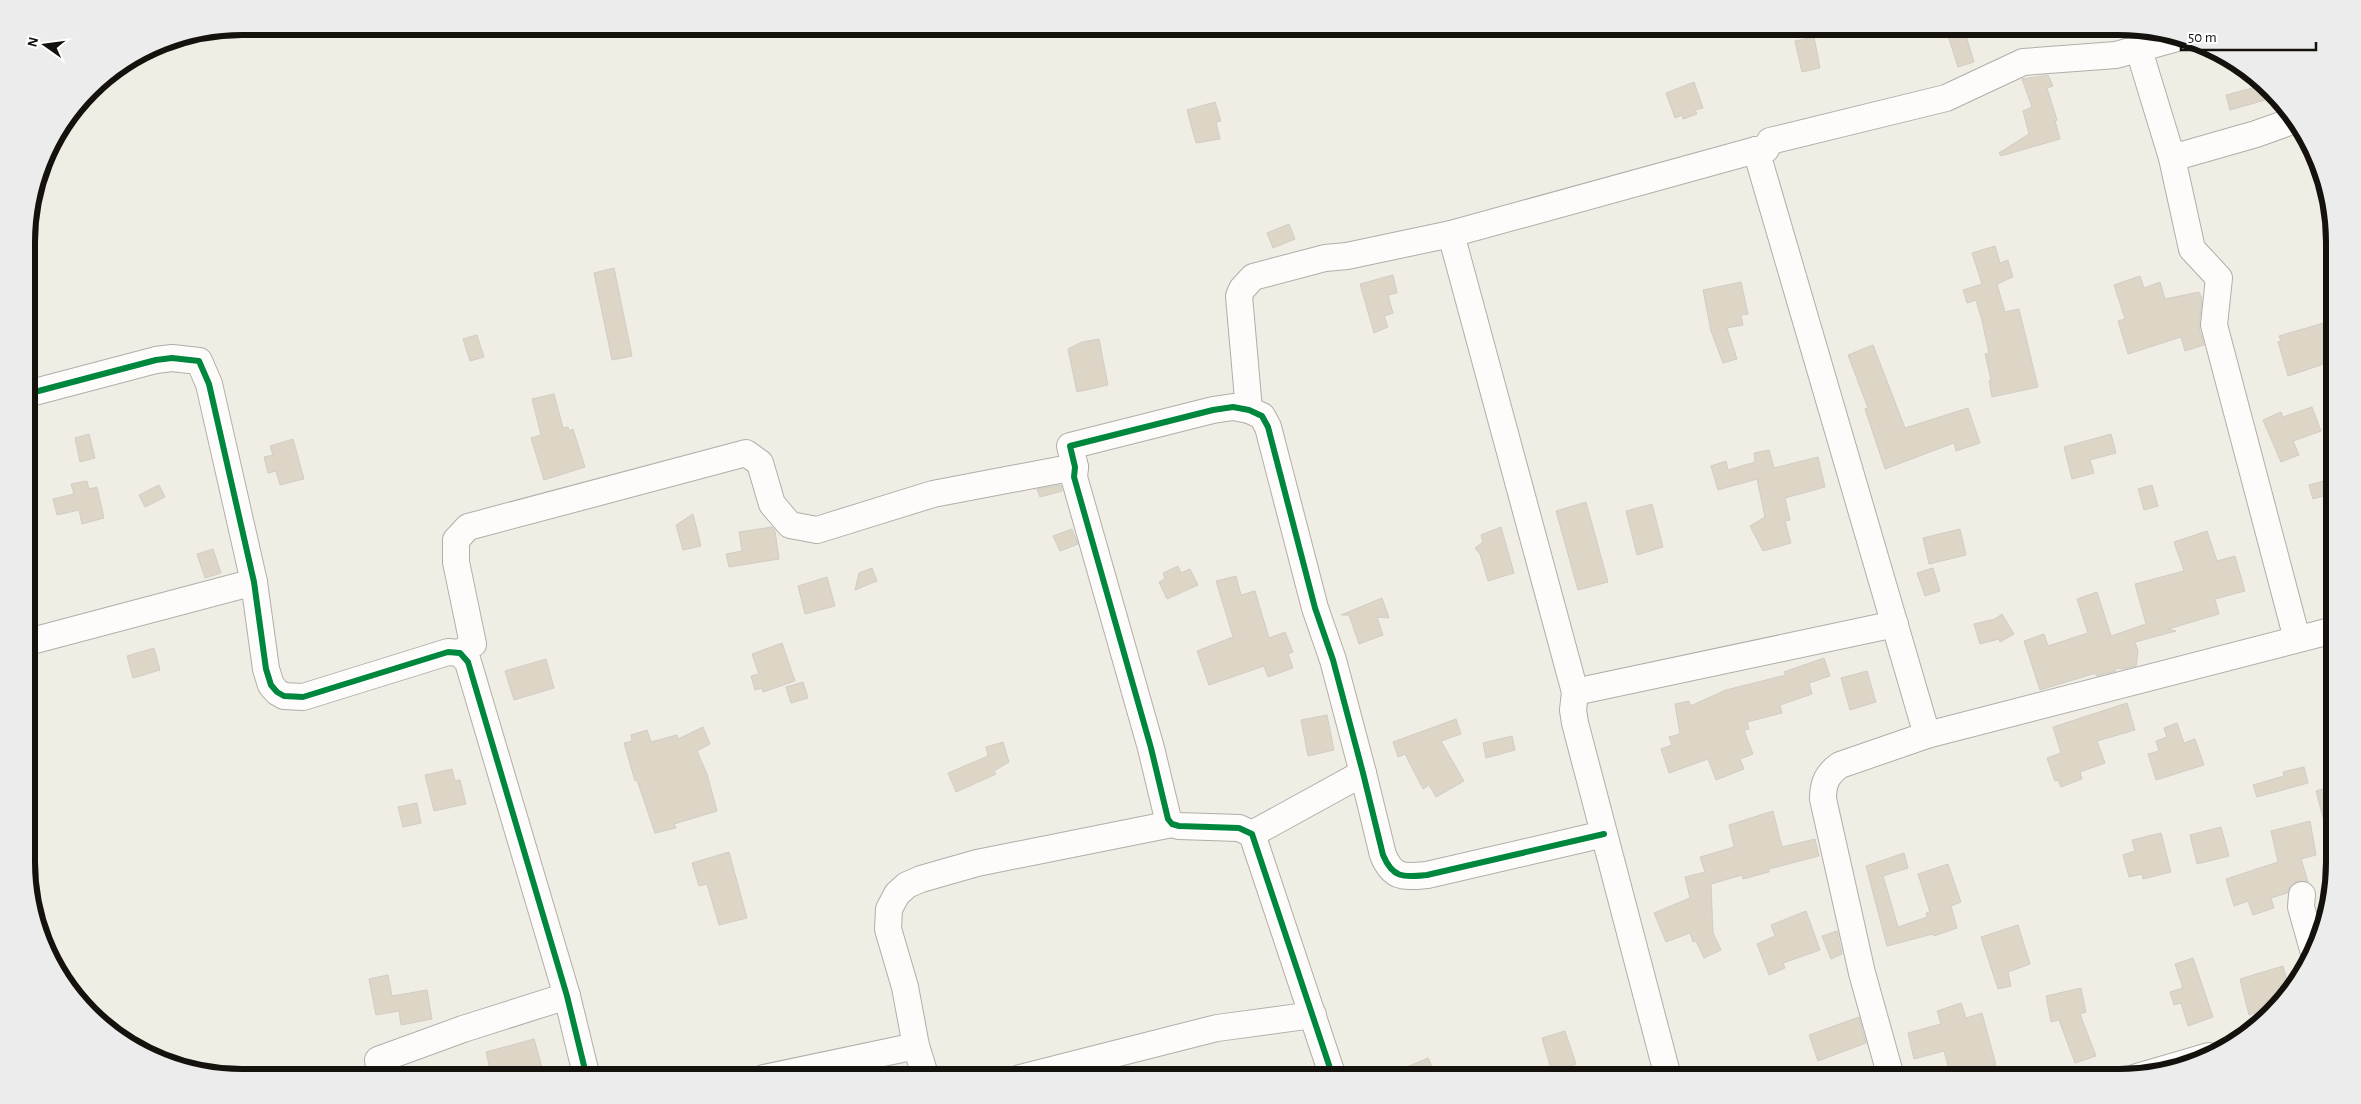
<svg xmlns="http://www.w3.org/2000/svg" width="2361" height="1104" font-family="'Alegreya Sans',sans-serif">
<rect width="100%" height="100%" fill="#f0ede5"/>
<g fill="#ddd5c6" stroke="#d0cdc7">
<path d="M1945 26H1963L1974 62 1958 67Z"/>
<path d="M1814 37 1820 68 1802 72 1795 41Z"/>
<path d="M2048 75 2053 86 2047 88 2057 120 2055 121 2060 139 2001 156 1999 153 2029 134 2023 111 2032 107 2022 79Z"/>
<path d="M1694 82 1703 108 1695 110 1697 114 1683 119 1682 115 1675 118 1666 93Z"/>
<path d="M2264 85 2276 97 2230 110 2226 95Z"/>
<path d="M1215 102 1221 121 1216 122 1220 139 1196 143 1187 110Z"/>
<path d="M1289 224 1295 239 1273 248 1267 233Z"/>
<path d="M1995 246 2000 263 2008 260 2013 277 1997 284 2005 312 2019 309 2038 387 1992 397 1989 381 1991 380 1985 354 1989 353 1982 321 1976 300 1967 303 1963 290 1982 284 1972 253Z"/>
<path d="M614 268 632 356 612 360 594 273Z"/>
<path d="M1393 275 1397 293 1388 295 1393 313 1384 316 1388 327 1374 333 1360 284Z"/>
<path d="M2140 276 2144 288 2160 282 2165 299 2199 292 2202 299 2199 328 2204 345 2185 351 2181 337 2128 354 2118 321 2125 319 2114 285Z"/>
<path d="M1741 282 1748 314 1741 315 1743 325 1727 328 1737 359 1723 363 1711 331 1703 290Z"/>
<path d="M2327 322 2333 342V361L2288 376 2278 342 2281 341 2279 336Z"/>
<path d="M477 335 484 357 470 361 463 339Z"/>
<path d="M1099 339 1108 385 1077 392 1068 349 1082 342Z"/>
<path d="M1873 345 1905 428 1968 408 1980 443 1956 451 1954 443 1885 469 1865 409 1868 408 1848 355Z"/>
<path d="M554 394 563 428 568 427 569 431 573 429 585 467 544 480 531 438 541 435 532 399Z"/>
<path d="M2312 407 2321 431 2293 441 2299 455 2281 462 2263 420 2281 412 2283 417Z"/>
<path d="M89 434 95 458 80 462 75 438Z"/>
<path d="M2111 434 2116 453 2090 460 2094 473 2072 479 2064 447Z"/>
<path d="M293 439 304 479 280 485 276 471 268 473 264 457 273 455 270 446Z"/>
<path d="M1769 450 1774 468 1818 457 1825 487 1785 498 1790 520 1785 521 1791 543 1763 551 1750 526 1765 517 1757 479 1718 490 1711 466 1726 461 1728 470 1755 462 1754 453Z"/>
<path d="M2334 478V493L2313 499 2309 485Z"/>
<path d="M87 481 89 489 97 487 104 518 82 524 79 510 57 515 53 499 74 494 71 484Z"/>
<path d="M159 485 165 497 145 507 139 495Z"/>
<path d="M1061 485 1062 491 1040 497 1037 489Z"/>
<path d="M2152 485 2158 506 2144 510 2138 489Z"/>
<path d="M1586 502 1608 582 1578 590 1556 511Z"/>
<path d="M1652 504 1663 547 1637 555 1626 511Z"/>
<path d="M693 514 701 546 683 550 676 525Z"/>
<path d="M772 527 775 531 779 559 729 567 726 554 742 551 739 532Z"/>
<path d="M1501 527 1514 573 1488 581 1480 554 1475 548 1483 542 1481 535Z"/>
<path d="M1072 529 1078 544 1060 551 1053 536Z"/>
<path d="M1960 529 1966 555 1929 564 1923 538Z"/>
<path d="M2207 531 2217 561 2235 556 2245 591 2215 599 2219 614 2168 629 2176 631 2135 642 2138 651 2136 666 2123 669 2114 668 2116 671 2096 676V673L2040 690 2024 641 2044 634 2048 646 2088 633 2077 599 2097 592 2111 636 2146 624 2135 584 2184 571 2174 542Z"/>
<path d="M213 549 221 573 205 578 197 554Z"/>
<path d="M1178 566 1181 573 1190 569 1198 585 1167 599 1159 582 1165 579 1163 573Z"/>
<path d="M872 568 877 581 855 590 859 573Z"/>
<path d="M1933 568 1940 591 1925 596 1917 573Z"/>
<path d="M1236 576 1241 595 1255 591 1269 638 1285 632 1293 652 1288 654 1293 668 1268 677 1264 666 1209 685 1197 651 1233 637 1216 581Z"/>
<path d="M827 577 835 606 805 614 798 586Z"/>
<path d="M1382 598 1389 618 1377 617 1383 635 1359 644 1349 615H1341Z"/>
<path d="M2002 614 2014 634 2000 642 1999 639 1980 644 1974 624 1995 619Z"/>
<path d="M782 643 795 681 763 692 762 688 755 690 751 676 759 674 752 654Z"/>
<path d="M154 648 160 670 133 678 127 656Z"/>
<path d="M1824 658 1830 676 1809 683 1812 694 1780 705 1782 713 1747 722 1749 729 1744 730 1753 754 1740 759 1744 769 1716 780 1708 759 1669 773 1661 749 1672 745 1669 737 1680 734 1675 704 1689 701 1690 706 1726 690 1786 675 1784 672Z"/>
<path d="M546 659 554 688 514 700 505 671Z"/>
<path d="M1867 671 1876 702 1850 710 1841 678Z"/>
<path d="M803 682 808 698 791 703 786 687Z"/>
<path d="M2127 703 2135 730 2097 741 2105 763 2080 772 2082 779 2061 787 2058 780 2055 781 2047 758 2061 753 2053 727Z"/>
<path d="M1327 715 1334 750 1308 756 1301 720Z"/>
<path d="M1456 719 1461 734 1441 741 1464 781 1436 797 1429 785 1423 789 1405 754 1398 757 1393 742Z"/>
<path d="M2177 723 2184 743 2195 739 2204 765 2156 780 2148 754 2159 751 2156 741 2167 737 2164 728Z"/>
<path d="M703 727 710 744 697 751 707 774 717 811 674 824 676 828 655 833 637 780 635 781 624 743 632 741 631 735 647 730 651 742 677 735 678 739Z"/>
<path d="M1512 736 1515 750 1486 758 1483 743Z"/>
<path d="M1003 742 1009 762 994 771 996 774 956 792 948 773 988 756 986 747Z"/>
<path d="M2304 767 2308 783 2257 797 2253 785 2284 776 2283 772Z"/>
<path d="M452 769 455 781 460 780 466 804 434 811 425 775Z"/>
<path d="M2335 786V843L2330 844 2316 791Z"/>
<path d="M417 803 421 823 403 827 398 807Z"/>
<path d="M1773 811 1782 847 1815 839 1819 856 1769 869V872L1743 879 1742 875 1711 884 1713 933 1721 950 1704 958 1696 941 1693 942 1690 933 1666 942 1654 913 1690 898 1685 877 1705 872 1700 857 1734 847 1729 825Z"/>
<path d="M2310 821 2316 855 2301 859 2308 882 2296 881 2290 886 2287 893 2271 898 2274 908 2253 915 2248 901 2234 906 2226 879 2278 862 2271 831Z"/>
<path d="M2221 827 2229 856 2197 864 2190 835Z"/>
<path d="M2161 833 2171 872 2143 879 2142 874 2129 877 2123 855 2135 851 2132 840Z"/>
<path d="M729 852 747 918 719 925 707 884 699 886 692 863Z"/>
<path d="M1904 853 1908 868 1883 876 1898 927 1927 917 1926 913 1930 912 1918 874 1948 864 1961 902 1951 906 1957 928 1934 936 1933 934 1887 946 1866 866Z"/>
<path d="M1806 911 1820 950 1783 963 1785 968 1769 975 1757 944 1775 936 1771 925Z"/>
<path d="M2018 925 2030 964 2008 972 2011 986 1998 989 1981 937Z"/>
<path d="M1837 931 1842 954 1831 959 1822 936Z"/>
<path d="M2193 958 2213 1017 2188 1026 2181 1003 2174 1005 2170 992 2183 988 2175 964Z"/>
<path d="M2283 966 2288 984 2278 987 2281 1004 2249 1015 2240 979Z"/>
<path d="M388 975 392 996 427 990 432 1019 401 1025 399 1011 376 1015 369 979Z"/>
<path d="M2081 988 2086 1012 2080 1014 2096 1056 2075 1063 2059 1020 2051 1022 2046 996Z"/>
<path d="M1961 1003 1966 1018 1982 1013 1996 1065 1951 1077 1944 1051 1914 1059 1908 1033 1941 1024 1937 1011Z"/>
<path d="M1859 1017 1866 1043 1818 1061 1809 1035Z"/>
<path d="M1565 1031 1576 1064 1552 1072 1542 1038Z"/>
<path d="M534 1039 545 1078H492L486 1052Z"/>
<path d="M1428 1058 1437 1077H1383Z"/>
<path d="M1129 1066 1133 1078H1119L1116 1069Z"/>
</g>
<g fill="none" stroke-linecap="round" stroke-linejoin="round">
<defs>
<g id="minor">
<path d="M2139 50 2172 158 2192 249 2219 278 2214 325 2297 639"/>
<path d="M2172 158 2256 134 2295 120"/>
<path d="M27 394 156 360 172 358 199 361 209 384 254 582 266 669 271 685 277 692 284 696 303 697 448 652 460 653 468 662 567 996 587 1078"/>
<path d="M1249 410 1239 296 1242 289 1253 277 1325 258 1347 256 1451 234"/>
<path d="M28 642 254 582"/>
<path d="M460 653 473 644 456 562V540L468 527 746 453 760 463 772 504 790 525 817 530 933 494 1075 467"/>
<path d="M1575 692 1451 234 1756 150"/>
<path d="M1927 735 1756 150 1766 149 1770 141 1946 98 2023 62 2116 55 2177 38"/>
<path d="M1252 834 1363 773"/>
<path d="M2302 895 2301 907 2314 953"/>
<path d="M1333 1077 1252 834 1239 828 1179 826 1172 824 1168 819 1151 748 1074 477 1075 467 1070 446 1213 410 1233 407 1249 410 1262 416 1268 427 1315 608 1333 660 1363 773 1383 855C1393 879 1404 877 1427 875L1604 834"/>
<path d="M1668 1077 1575 723 1573 710 1575 692 1895 624"/>
<path d="M1891 1077 1862 973 1823 799C1823 783 1827 774 1840 765L1927 735 2334 630"/>
<path d="M2137 1077 2209 1056"/>
<path d="M381 1078 378 1060 463 1029 567 996"/>
<path d="M764 1078 916 1046"/>
<path d="M926 1078 916 1046 905 987 888 929 889 909 897 894 907 885 921 879 977 863 1172 824"/>
<path d="M1020 1078 1217 1028 1313 1015"/>
</g>
</defs>
<use href="#minor" stroke="#b1aea8" stroke-width="28"/>
<use href="#minor" stroke="#fdfcfb" stroke-width="26"/>
<defs>
<g id="cycleway">
<path d="M27 394 156 360 172 358 199 361 209 384 254 582 266 669 271 685 277 692 284 696 303 697 448 652 460 653 468 662 567 996 587 1078"/>
<path d="M1333 1077 1252 834 1239 828 1179 826 1172 824 1168 819 1151 748 1074 477 1075 467 1070 446 1213 410 1233 407 1249 410 1262 416 1268 427 1315 608 1333 660 1363 773 1383 855C1393 879 1404 877 1427 875L1604 834"/>
</g>
</defs>
<use href="#cycleway" stroke="#fff" stroke-width="9"/>
<use href="#cycleway" stroke="#00873e" stroke-width="6"/>
</g>
<path d="M0 0H2361V1104H0ZM242 35H2119A207 207 0 0 1 2326 242V862A207 207 0 0 1 2119 1069H242A207 207 0 0 1 35 862V242A207 207 0 0 1 242 35Z" fill="#ececec" fill-rule="evenodd"/>
<path fill="none" stroke="#15120e" stroke-width="6" d="M242 35H2119A207 207 0 0 1 2326 242V862A207 207 0 0 1 2119 1069H242A207 207 0 0 1 35 862V242A207 207 0 0 1 242 35Z"/>
<g transform="translate(45 45) rotate(284)" stroke="#ffffff" stroke-width="4" paint-order="stroke">
<path d="M0-4L9 19L0 12L-9 19Z" fill="#15120e"/>
<text y="-8" font-size="14" font-weight="bold" text-anchor="middle" fill="#15120e">N</text>
</g>
<path d="M2181 42v8h135v-8" fill="none" stroke="#15120e" stroke-width="2.5"/>
<text x="2188" y="42" font-size="15" fill="#15120e" stroke="#ffffff" stroke-width="4" paint-order="stroke">50 m</text>
</svg>
